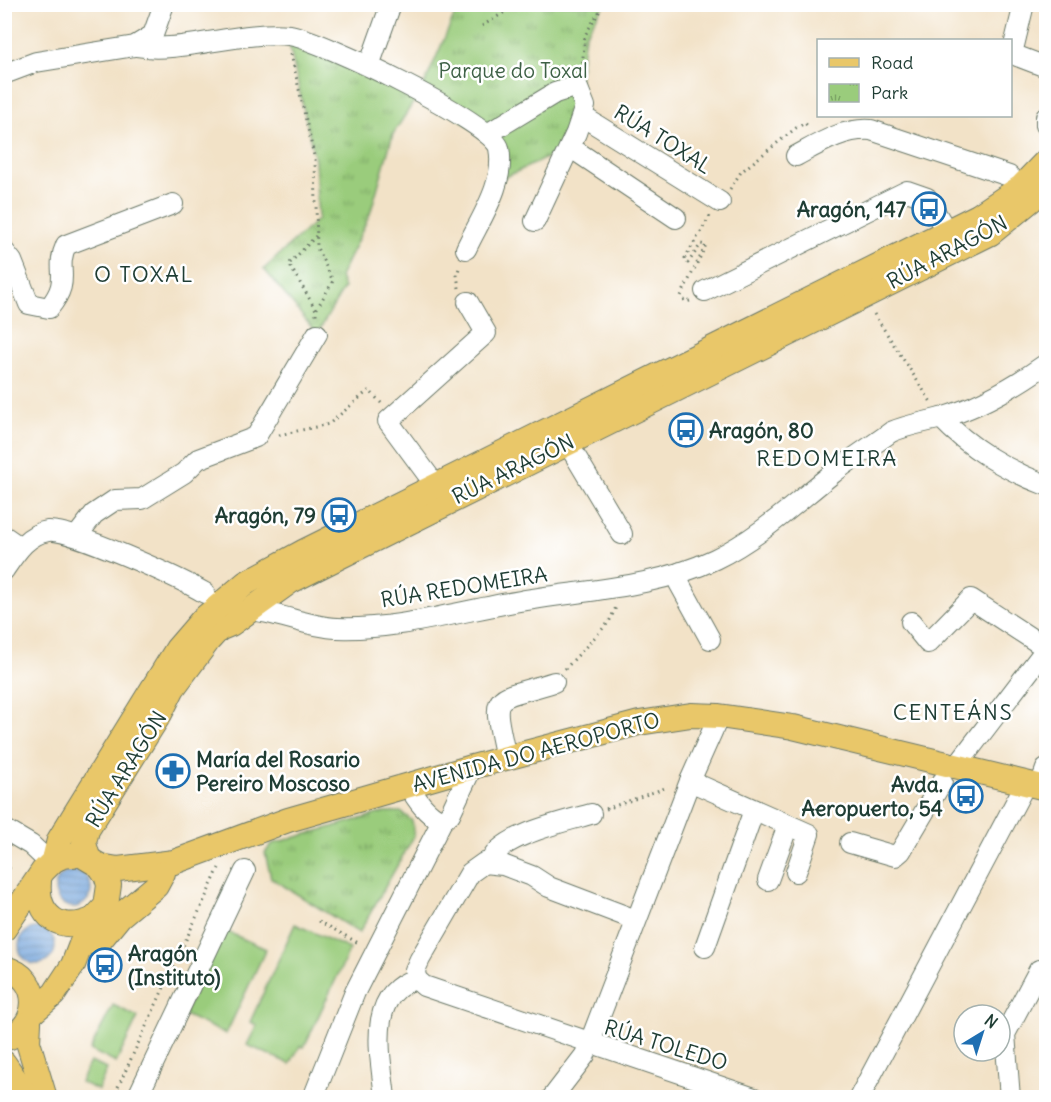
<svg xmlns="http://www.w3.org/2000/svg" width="1051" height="1102" font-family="Delius,sans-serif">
<defs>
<pattern id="park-tufts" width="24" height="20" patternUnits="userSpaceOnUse" patternTransform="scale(1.5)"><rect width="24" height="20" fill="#9acc7c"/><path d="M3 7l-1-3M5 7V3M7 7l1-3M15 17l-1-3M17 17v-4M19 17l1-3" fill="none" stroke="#7da766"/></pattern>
<pattern id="water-rules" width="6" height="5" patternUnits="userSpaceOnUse" patternTransform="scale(1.5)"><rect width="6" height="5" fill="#6ea0d9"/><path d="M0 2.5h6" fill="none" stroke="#5a84b1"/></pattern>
</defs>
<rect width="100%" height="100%" fill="#fff"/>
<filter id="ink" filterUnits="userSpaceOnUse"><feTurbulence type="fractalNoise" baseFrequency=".0167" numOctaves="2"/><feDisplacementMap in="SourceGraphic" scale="12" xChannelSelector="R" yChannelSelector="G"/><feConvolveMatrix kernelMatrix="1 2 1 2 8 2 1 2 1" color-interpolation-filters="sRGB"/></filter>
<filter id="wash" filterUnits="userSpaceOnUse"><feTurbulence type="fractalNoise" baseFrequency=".008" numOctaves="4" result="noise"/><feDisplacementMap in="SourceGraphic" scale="24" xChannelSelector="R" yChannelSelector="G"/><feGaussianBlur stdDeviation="1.35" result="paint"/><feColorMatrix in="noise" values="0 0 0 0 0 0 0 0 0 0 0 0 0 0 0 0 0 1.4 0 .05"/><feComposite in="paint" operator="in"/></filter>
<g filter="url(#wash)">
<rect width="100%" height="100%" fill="#f2e2c7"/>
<g fill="#9acc7c" stroke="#5c8458" stroke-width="1.5">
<path d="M295 924 350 949 304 1047 300 1046 290 1064 247 1045 257 1025 250 1022Z"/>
<path d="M223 930 266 949 226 1034 184 1015Z"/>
<path d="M113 1005 138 1017 116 1063 90 1050Z"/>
<path d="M90 1062 107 1069 98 1090 80 1082Z"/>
</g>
<g fill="url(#park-tufts)" stroke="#5c8458" stroke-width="1.5">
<path d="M459 5H604L585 35 570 147 499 180V146L420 92 393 134 370 214 340 277 344 288 317 334 264 269 318 219 315 160 287 35 424 85Z"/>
<path d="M385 812H401L412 821 414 836 359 933 271 878 265 853 272 844Z"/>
</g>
<g fill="url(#water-rules)" stroke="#466e86" stroke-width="1.5">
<circle cx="73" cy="889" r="18"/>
<circle cx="37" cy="946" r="18"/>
</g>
</g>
<g filter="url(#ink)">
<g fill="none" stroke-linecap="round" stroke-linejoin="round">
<defs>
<g id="minor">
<path d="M1024 4 1012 54 1046 67"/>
<path d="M135 46C182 54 241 30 289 35 318 38 494 123 499 148 506 183 480 219 466 249"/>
<path d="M369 66 391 4"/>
<path d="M4 74 36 62 135 46 153 35 164 4"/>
<path d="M582 116 720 202"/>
<path d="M1046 117V125"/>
<path d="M489 133 555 93 577 86 585 106 576 133 535 221"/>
<path d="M570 147 676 218"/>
<path d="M796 156C820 143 844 128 871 130L1009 176 1021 187"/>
<path d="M4 251 12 261 29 304 49 308C73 278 54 272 66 245L173 204"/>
<path d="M705 291 907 191 927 198 947 232"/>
<path d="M941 418C969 448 1008 471 1046 485"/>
<path d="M567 442 622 534"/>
<path d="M436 486 388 421 486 333 468 302"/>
<path d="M4 536 20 547"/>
<path d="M77 536 94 514 115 500 142 499 184 473 198 459 256 437 317 334"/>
<path d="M4 570C15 554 27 534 48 531 70 528 181 579 205 593"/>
<path d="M681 572 679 583 710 639"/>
<path d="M248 610C279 612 306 627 337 628 399 630 460 611 520 601 585 590 655 588 715 559 759 538 794 504 832 474 851 459 872 446 891 432 910 424 923 423 941 418 979 407 1015 386 1046 364"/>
<path d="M911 622 928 643 971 599 1046 648"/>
<path d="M506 758C491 688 491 702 554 682"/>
<path d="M955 768 1046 649"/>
<path d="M690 781 809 834 796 872"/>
<path d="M408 785C417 800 426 814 442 821"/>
<path d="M1040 786 1046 769"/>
<path d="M4 829 31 845 50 863"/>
<path d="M850 843 895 856 901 851 942 782"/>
<path d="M491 862C497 836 567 821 591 814"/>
<path d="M768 880 788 825"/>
<path d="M705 947 754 810"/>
<path d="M416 979 424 986 754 1098"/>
<path d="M416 979 415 970 420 959 470 873 484 863 503 865 532 876 549 887 636 920"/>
<path d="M137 1098 245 871"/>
<path d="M313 1098 355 992 442 821 450 814 472 767"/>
<path d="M385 1098C381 1057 365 994 416 979"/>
<path d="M552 1098 585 1055 690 781 719 716"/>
<path d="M859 1098 1026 783"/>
<path d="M1010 1098 1005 1034 1039 970"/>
</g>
<g id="major">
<path d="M88 857 84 843 87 830 161 712 173 688 208 641 219 629 231 624 291 581 335 559 991 233 1046 188"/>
<path d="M54 860 59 840 73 817 177 649 202 620 246 583 303 552 978 216 1021 187 1046 161"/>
<path d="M100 866 118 869 174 862 288 820 472 767 639 723 691 715 719 716 793 727 1046 788"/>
<path d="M39 881C36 917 61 934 94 919"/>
<path d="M4 929 43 871 54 860 63 856 80 854 100 866 106 875 109 885 106 906 94 919 83 939 73 965 54 994 34 1011"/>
<path d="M97 944 120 916 156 886 163 873"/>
<path d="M4 968C44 977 41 1029 4 1039"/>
<path d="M29 1023 28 1042 45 1098"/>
<path d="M4 1063 28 1098"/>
</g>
</defs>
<use href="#minor" stroke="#697767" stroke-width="22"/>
<use href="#major" stroke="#697767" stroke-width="26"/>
<g stroke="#697767" stroke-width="3" stroke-dasharray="1.5 4.5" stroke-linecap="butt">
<path d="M482 26 518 4"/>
<path d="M291 54 315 160 317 248 333 281 316 310V316"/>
<path d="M582 69 585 35 604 4"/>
<path d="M730 189 741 172 796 128 805 123 809 128"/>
<path d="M316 236 289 264 316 310"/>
<path d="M459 288 457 275 460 265"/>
<path d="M690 301 686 302 681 296 706 245 701 244 688 263 685 258 710 216"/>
<path d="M874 314 931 402"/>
<path d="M279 435 329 424 369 390 382 404"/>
<path d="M565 669 609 622 617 605"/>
<path d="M606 809 668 787"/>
<path d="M4 865 13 871"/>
<path d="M319 921 360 944"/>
<path d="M113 1098 219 868"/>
</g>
<use href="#minor" stroke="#fff" stroke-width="20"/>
<use href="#major" stroke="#e9c769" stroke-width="24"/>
</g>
</g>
<defs>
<symbol id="bus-ring" viewBox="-11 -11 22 22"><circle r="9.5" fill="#fff" stroke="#1f6fb2" stroke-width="1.5"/><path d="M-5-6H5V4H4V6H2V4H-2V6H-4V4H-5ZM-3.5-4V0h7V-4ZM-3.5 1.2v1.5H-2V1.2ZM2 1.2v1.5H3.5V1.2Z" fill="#1f6fb2"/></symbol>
<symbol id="pharmacy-ring" viewBox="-11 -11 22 22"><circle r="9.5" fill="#fff" stroke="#1f6fb2" stroke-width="1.5"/><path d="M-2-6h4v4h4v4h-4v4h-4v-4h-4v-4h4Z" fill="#1f6fb2"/></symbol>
</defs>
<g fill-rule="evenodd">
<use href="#bus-ring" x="910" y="190" width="38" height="38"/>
<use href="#bus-ring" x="667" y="411" width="38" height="38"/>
<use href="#bus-ring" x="320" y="496" width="38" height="38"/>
<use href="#pharmacy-ring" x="154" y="752" width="38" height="38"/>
<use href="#bus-ring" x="947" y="777" width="38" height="38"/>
<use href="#bus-ring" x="86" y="946" width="38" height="38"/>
</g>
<g text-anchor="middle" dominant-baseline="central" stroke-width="5" stroke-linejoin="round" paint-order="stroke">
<g font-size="21" fill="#3e6146" stroke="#fff">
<text x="513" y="70">Parque do Toxal</text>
</g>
<g font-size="21" fill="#1f3d34" stroke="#fff">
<text transform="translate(663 139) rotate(32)">RÚA TOXAL</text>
<text transform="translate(947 252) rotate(-28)">RÚA ARAGÓN</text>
<text transform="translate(513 469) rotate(-26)">RÚA ARAGÓN</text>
<text transform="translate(464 587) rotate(-9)">RÚA REDOMEIRA</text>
<text transform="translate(536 752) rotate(-15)">AVENIDA DO AEROPORTO</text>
<text transform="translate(126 769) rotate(-58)">RÚA ARAGÓN</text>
<text transform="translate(666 1045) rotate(17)">RÚA TOLEDO</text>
</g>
<g font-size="21" font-weight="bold" fill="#1f3d34" stroke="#fff" text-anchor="end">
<text x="906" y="209">Aragón, 147</text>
<text x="709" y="430" text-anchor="start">Aragón, 80</text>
<text x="316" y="515">Aragón, 79</text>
<text x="196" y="759" text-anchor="start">María del Rosario<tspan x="196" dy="24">Pereiro Moscoso</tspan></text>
<text x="943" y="784">Avda.<tspan x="943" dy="24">Aeropuerto, 54</tspan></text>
<text x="128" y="953" text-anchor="start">Aragón<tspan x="128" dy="24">(Instituto)</tspan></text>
</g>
<g font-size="22" letter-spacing="1.5" fill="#1f3d34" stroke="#fff">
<text x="144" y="274">O TOXAL</text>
<text x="827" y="458">REDOMEIRA</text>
<text x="953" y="712">CENTEÁNS</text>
</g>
</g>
<rect width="1051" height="1102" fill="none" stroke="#fff" stroke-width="24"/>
<rect x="817" y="39" width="195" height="78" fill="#ffffff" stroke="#a5b1ae" stroke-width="1.5"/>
<rect x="829" y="58" width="30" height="9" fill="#e9c769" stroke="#a5b1ae" stroke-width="1.5"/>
<text x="871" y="69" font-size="18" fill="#1f3d34">Road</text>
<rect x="829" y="84" width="30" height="18" fill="url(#park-tufts)" stroke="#a5b1ae" stroke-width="1.5"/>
<text x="871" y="99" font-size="18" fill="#1f3d34">Park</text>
<g transform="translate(982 1033) rotate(38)"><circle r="28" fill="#ffffff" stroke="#a5b1ae" stroke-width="1.5"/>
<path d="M0-4.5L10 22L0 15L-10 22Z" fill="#1f6fb2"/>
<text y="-9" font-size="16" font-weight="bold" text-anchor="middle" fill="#1f3d34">N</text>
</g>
</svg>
